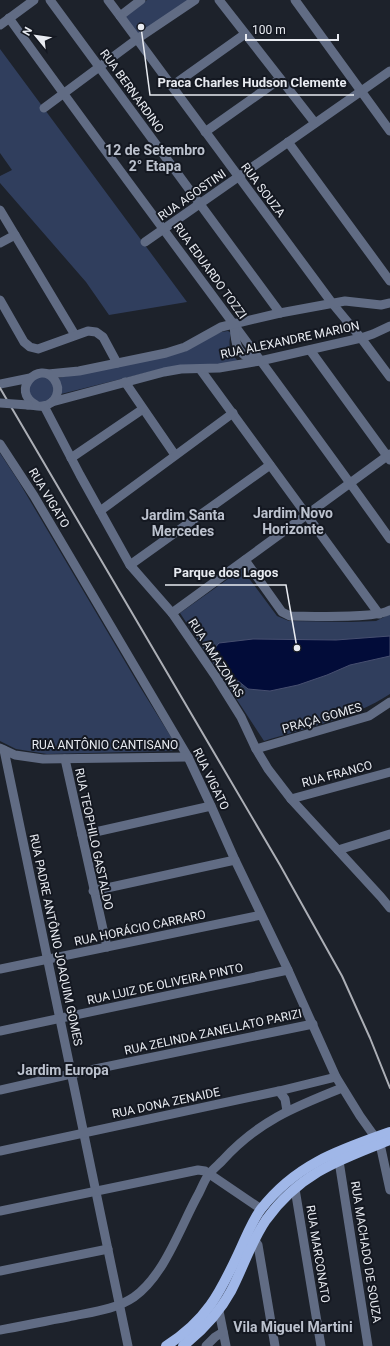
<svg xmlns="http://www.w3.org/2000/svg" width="390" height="1346" font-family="Roboto,sans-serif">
<rect width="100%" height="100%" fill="#1d222b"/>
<g fill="#303e5d">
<path d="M147 0H191L137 37 123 17Z"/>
<path d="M0 49 187 302 109 315 86 282 0 183V176L12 170 0 153Z"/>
<path d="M228 331 231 333C228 345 229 352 238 361L226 364 169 367 61 394 58 378 186 351 210 337 221 332Z"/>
<path d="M45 376 54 384 53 398 40 403 31 399 28 386 33 379Z"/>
<path d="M0 453 19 482 140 687 176 745 175 749 172 751 47 754 16 749 0 741Z"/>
<path d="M242 569 277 616 289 621 351 622 376 621 390 614V694C353 718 306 728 264 741L180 613Z"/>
</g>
<path fill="#020c39" stroke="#474f70" d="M390 636V656L350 665 327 675 298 685 270 691 248 689 232 676 214 649 219 643 253 639 336 640Z"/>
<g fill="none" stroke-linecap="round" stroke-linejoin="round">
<g stroke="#616c84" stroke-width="9">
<path d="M50 0 280 313"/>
<path d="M108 0 120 16 141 0"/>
<path d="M219 0 315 123"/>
<path d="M295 0 390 131"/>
<path d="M120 16 332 303 361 338 390 377"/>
<path d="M9 18C134 193 266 364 390 539"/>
<path d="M0 25 34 0"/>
<path d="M172 86 245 34"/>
<path d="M44 108 137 39 195 0"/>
<path d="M205 132 280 79"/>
<path d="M288 142 390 281"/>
<path d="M0 210 75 335"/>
<path d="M145 242 390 71"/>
<path d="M0 243 15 235"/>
<path d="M0 300 24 342 30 347 38 349 88 331 96 332 103 337 117 363"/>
<path d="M234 323C235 342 235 356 257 360"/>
<path d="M310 350 390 460"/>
<path d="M200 369 379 614"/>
<path d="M48 374 79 371 166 353 185 347 221 327 280 313 345 301 381 305 390 303"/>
<path d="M125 382 175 455"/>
<path d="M0 384 30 378"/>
<path d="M52 402 164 372 181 369 219 368 260 361 361 338 373 334 390 326"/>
<path d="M28 405C33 405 38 407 43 406 56 404 62 390 54 379 40 360 9 390 36 405"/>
<path d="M44 406 80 475 130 565 172 613 216 677 241 717 256 749 268 769 291 799 381 897 390 908"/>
<path d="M0 444 34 496 188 757 211 806 235 860 288 970 336 1077 360 1116 375 1137"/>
<path d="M71 458 143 409"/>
<path d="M100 511 233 413"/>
<path d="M245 560 282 612 290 616C310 616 377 619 390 610"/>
<path d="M130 565 270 465"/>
<path d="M172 613 390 454"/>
<path d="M0 748 15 755 43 759 188 757"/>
<path d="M256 749 369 716 390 702"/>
<path d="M4 750 128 1346"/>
<path d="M65 759 107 947"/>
<path d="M291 799 390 772"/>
<path d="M82 835 211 806"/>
<path d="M338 850 390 834"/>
<path d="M93 891 235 860"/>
<path d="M0 969 261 915"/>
<path d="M0 1031 288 970"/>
<path d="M0 1090 71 1074 313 1024"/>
<path d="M279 1091 285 1099 287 1111"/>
<path d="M380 1144 390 1190"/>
<path d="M0 1151 279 1091 336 1077"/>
<path d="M339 1161 368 1346"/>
<path d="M295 1189 321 1346"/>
<path d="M0 1211 198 1170 205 1171 261 1209"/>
<path d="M252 1236 258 1245 275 1346"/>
<path d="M0 1271 108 1249"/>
<path d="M219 1311 226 1346"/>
<path d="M0 1330C23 1326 45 1321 68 1317 91 1312 115 1310 134 1297 165 1275 181 1225 199 1193 202 1187 205 1179 209 1174 213 1169 218 1165 222 1161 257 1122 294 1107 342 1088"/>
<path d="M206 1346 215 1337 223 1332"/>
</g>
<g stroke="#a0b7e8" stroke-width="10">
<path d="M166 1346C206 1321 220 1293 239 1252 246 1237 252 1221 261 1209 296 1164 339 1150 390 1132"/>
<path d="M183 1346C203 1330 219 1313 231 1291 243 1268 251 1242 266 1220 300 1173 339 1160 390 1140"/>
</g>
<path stroke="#acafb6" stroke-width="2" d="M0 388 280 865 342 976 370 1038 390 1088"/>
<path stroke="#616c84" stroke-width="9" d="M0 403 28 405"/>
</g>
<g text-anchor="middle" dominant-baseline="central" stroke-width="4" stroke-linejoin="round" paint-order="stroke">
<g font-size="12" fill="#e8ebf1" stroke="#141821">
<text transform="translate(132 91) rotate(54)">RUA BERNARDINO</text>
<text transform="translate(263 190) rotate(53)">RUA SOUZA</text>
<text transform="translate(192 195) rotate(-35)">RUA AGOSTINI</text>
<text transform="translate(210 271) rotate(54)">RUA EDUARDO TOZZI</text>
<text transform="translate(290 340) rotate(-12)">RUA ALEXANDRE MARION</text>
<text transform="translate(49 498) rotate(59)">RUA VIGATO</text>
<text transform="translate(216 658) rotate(57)">RUA AMAZONAS</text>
<text transform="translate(322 718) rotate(-16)">PRAÇA GOMES</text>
<text x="105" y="745">RUA ANTÔNIO CANTISANO</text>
<text transform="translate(337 774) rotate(-15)">RUA FRANCO</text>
<text transform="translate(211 779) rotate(64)">RUA VIGATO</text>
<text transform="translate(94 839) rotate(78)">RUA TEOPHILO GASTALDO</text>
<text transform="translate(140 928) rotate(-12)">RUA HORÁCIO CARRARO</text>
<text transform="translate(56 940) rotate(78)">RUA PADRE ANTÔNIO JOAQUIM GOMES</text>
<text transform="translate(165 984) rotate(-12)">RUA LUIZ DE OLIVEIRA PINTO</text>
<text transform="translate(213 1032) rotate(-12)">RUA ZELINDA ZANELLATO PARIZI</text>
<text transform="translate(166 1103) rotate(-12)">RUA DONA ZENAIDE</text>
<text transform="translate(366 1252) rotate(81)">RUA MACHADO DE SOUZA</text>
<text transform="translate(318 1254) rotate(81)">RUA MARCONATO</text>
</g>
<g font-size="14" font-weight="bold" fill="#bcc2ce" stroke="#141821">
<text x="155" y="150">12 de Setembro<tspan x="155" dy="16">2° Etapa</tspan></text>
<text x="293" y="513">Jardim Novo<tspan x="293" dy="16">Horizonte</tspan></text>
<text x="183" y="515">Jardim Santa<tspan x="183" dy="16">Mercedes</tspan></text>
<text x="63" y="1070">Jardim Europa</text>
<text x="293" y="1327">Vila Miguel Martini</text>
</g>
</g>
<path fill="none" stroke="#e8ebf1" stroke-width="1.5" d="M141 27L150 95H354M297 648L286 585H165"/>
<g fill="#e8ebf1" stroke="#141821" stroke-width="1.5">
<circle cx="141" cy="27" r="4"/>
<circle cx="297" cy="648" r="4"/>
</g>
<g font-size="13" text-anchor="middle" font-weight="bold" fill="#e8ebf1" stroke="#141821" stroke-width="4" stroke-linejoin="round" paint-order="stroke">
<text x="252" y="87">Praca Charles Hudson Clemente</text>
<text x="226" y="577">Parque dos Lagos</text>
</g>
<g transform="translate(36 36) rotate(299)" stroke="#141821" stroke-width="3" paint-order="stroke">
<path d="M0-3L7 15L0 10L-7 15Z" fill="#e8ebf1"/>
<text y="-6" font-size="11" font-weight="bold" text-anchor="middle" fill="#e8ebf1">N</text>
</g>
<path d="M246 34v6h92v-6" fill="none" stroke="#e8ebf1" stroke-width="2"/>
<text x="252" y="34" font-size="12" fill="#e8ebf1" stroke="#141821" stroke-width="3" paint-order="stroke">100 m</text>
</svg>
